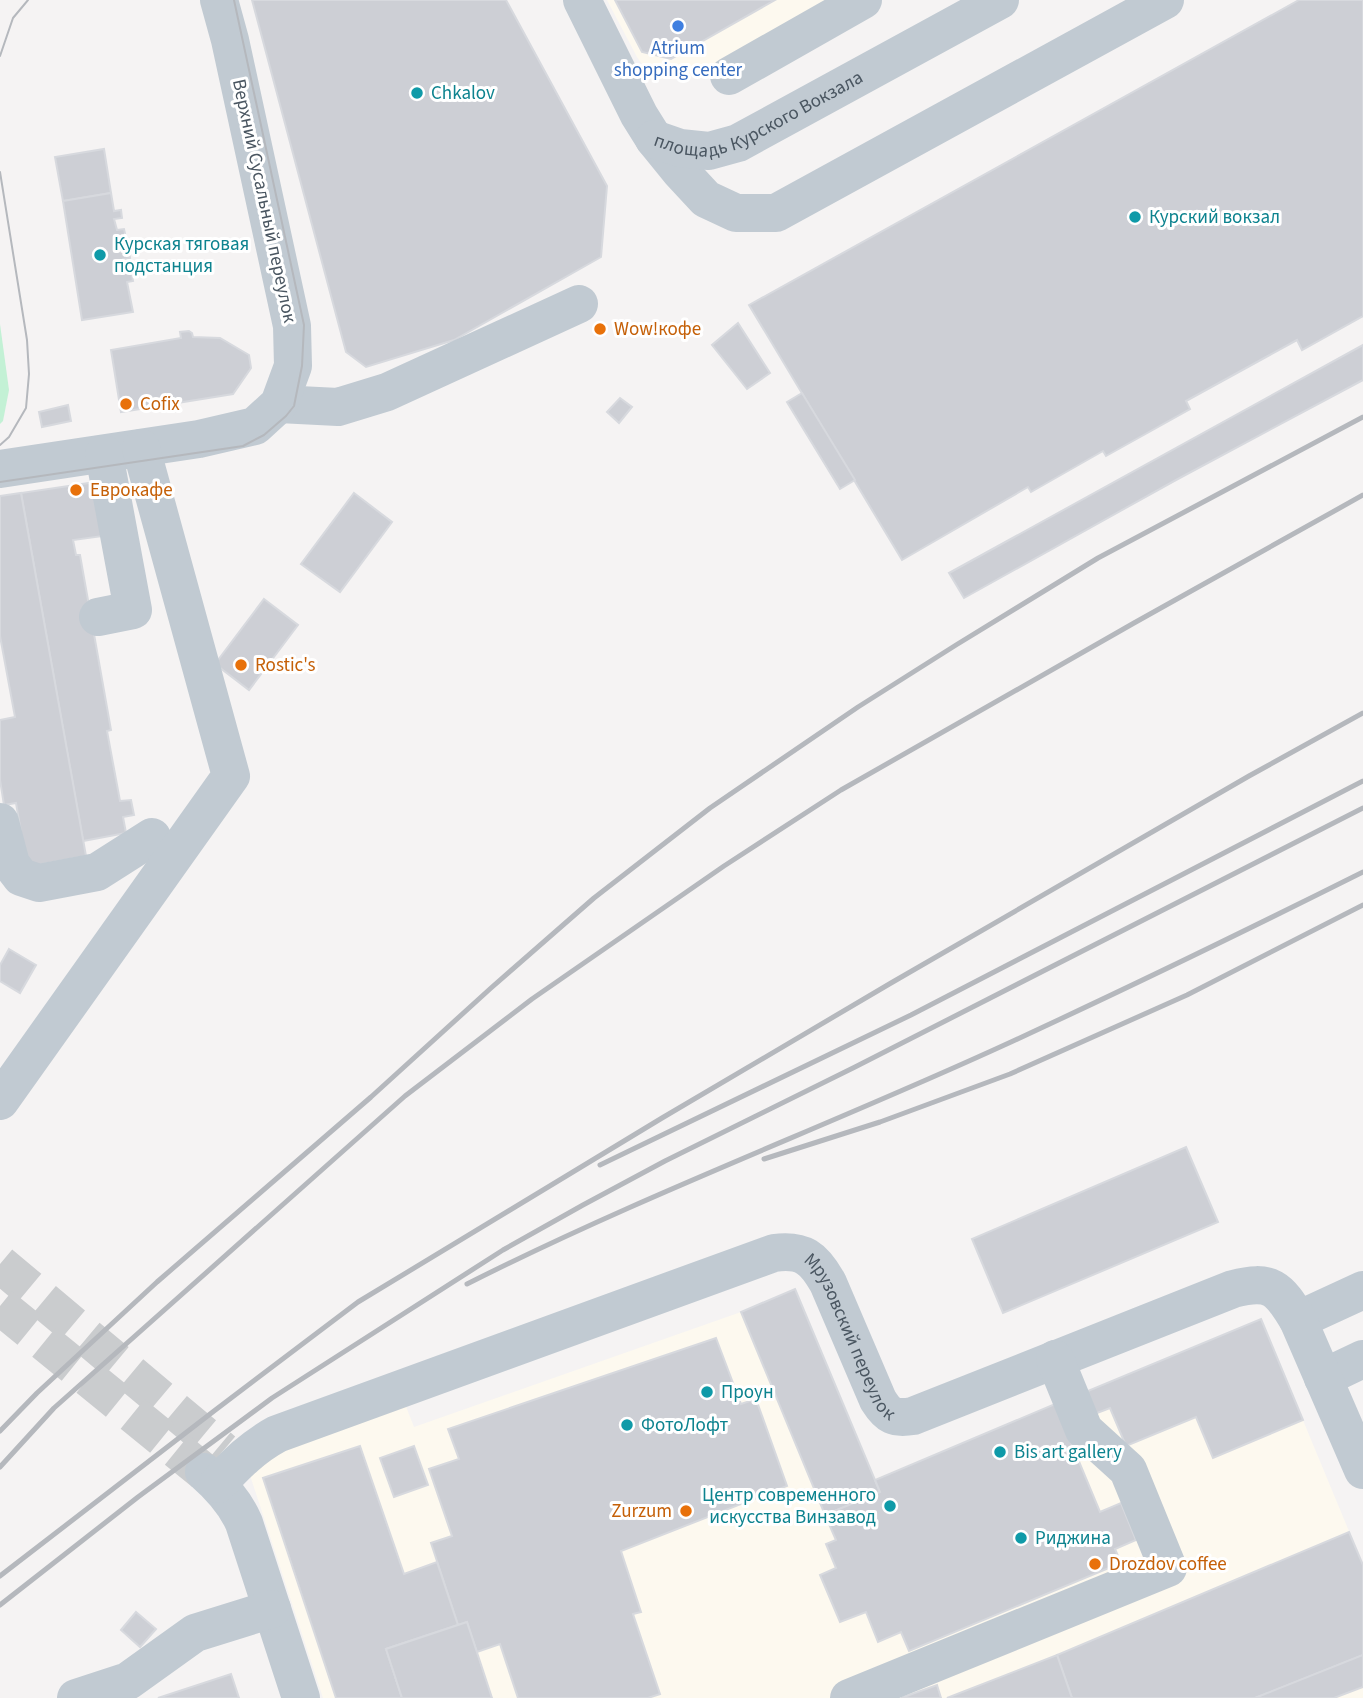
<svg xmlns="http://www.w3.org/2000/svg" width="1363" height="1698" font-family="'Source Sans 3',sans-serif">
<rect width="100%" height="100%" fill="#f5f3f3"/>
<g fill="#fdf9ef">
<path d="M607 0H841L713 73 698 70 674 79H662L652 75 644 67 637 57Z"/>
<path d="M795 1289 875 1479 1261 1319 1363 1565V1698H323L246 1463 405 1404 414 1427 741 1312Z"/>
</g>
<path fill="#c3f1d5" d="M0 324 9 390 3 421 0 424Z"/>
<g fill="#cdcfd5" stroke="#d7d9de" stroke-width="2">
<path d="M252 0H506L607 186 601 257 454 340 366 367 346 352Z"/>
<path d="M615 0H775L671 59 642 52Z"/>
<path d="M1299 0H1363V316L1302 350 1297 340 1186 401 1190 409 1106 456 1103 451 1031 492 1028 487 902 560 749 305Z"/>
<path d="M104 149 111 193 63 201 55 157Z"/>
<path d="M111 193 114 211 121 210 122 218 114 219 117 230 124 229 126 238 119 239 121 252 129 251 130 258 123 259 125 271 131 270 133 281 127 282 133 312 82 320 63 201Z"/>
<path d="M738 323 770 373 747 389 712 345Z"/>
<path d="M189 331 192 333 193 337 220 338 249 355 251 368 233 394 121 412 111 350 181 338 180 332Z"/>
<path d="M1363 345V380L1176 480 964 598 949 573Z"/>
<path d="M802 393 855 480 840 489 787 402Z"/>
<path d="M620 398 632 407 619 423 607 412Z"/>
<path d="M68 405 71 421 42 427 39 412Z"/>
<path d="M96 482 103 536 73 540 76 555H80L111 730 107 731 120 801 131 800 134 815 123 817 126 833 83 841 21 493Z"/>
<path d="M21 493 86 856 27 867 16 803 4 805 0 780V720L15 717 0 636V496Z"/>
<path d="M354 493 392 522 340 592 301 564Z"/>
<path d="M264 599 298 625 249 690 215 664Z"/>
<path d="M9 949 36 965 20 993 0 981V965Z"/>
<path d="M1186 1147 1218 1222 1003 1313 972 1239Z"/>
<path d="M795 1289 880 1492 825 1515 741 1312Z"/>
<path d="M1261 1319 1303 1420 1213 1458 1196 1417 1126 1446 1110 1408 1092 1415 1083 1393Z"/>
<path d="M716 1338 741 1404 756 1399 787 1486 621 1551 641 1612 633 1614 660 1694 648 1698H518L500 1644 477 1652 467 1622 458 1625 431 1543 452 1536 429 1469 459 1459 448 1429Z"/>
<path d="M1055 1404 1100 1512 1121 1503 1136 1540 1115 1549 1121 1563 909 1651 901 1632 878 1642 866 1612 840 1622 820 1575 836 1568 826 1544 836 1540 825 1515 880 1492 875 1480Z"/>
<path d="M360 1446 404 1574 437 1562 458 1625 386 1649 402 1698H336L263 1478Z"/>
<path d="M414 1446 428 1485 394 1497 380 1458Z"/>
<path d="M1349 1532 1363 1565V1655L1255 1698H1072L1057 1655Z"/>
<path d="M136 1612 156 1629 140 1647 121 1630Z"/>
<path d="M467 1622 492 1698H402L386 1649Z"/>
<path d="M1057 1655 1072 1698H947Z"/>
<path d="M1363 1655V1687L1334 1698H1255Z"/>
<path d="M231 1674 239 1698H158Z"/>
<path d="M937 1685 941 1698H901Z"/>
</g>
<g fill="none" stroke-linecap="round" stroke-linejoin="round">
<g stroke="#caccce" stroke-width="38" stroke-dasharray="38 19" stroke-linecap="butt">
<path d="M0 1264 223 1451"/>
<path d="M0 1306 204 1472"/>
</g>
<g stroke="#c1cad2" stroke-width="38">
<path d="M582 0 639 115 654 139 680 171 706 199 736 213H776L1165 0"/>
<path d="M729 76 863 0"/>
<path id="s1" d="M654 139 680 148 709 151 738 143 1000 0"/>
<path d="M279 404 338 407 387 392 579 304"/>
<path d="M0 469 199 439 255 426 279 404 293 366 292 326 230 40 219 0"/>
<path d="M98 617 133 610 104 454"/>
<path d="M0 822 11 864 21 877 39 883 97 872 152 837"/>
<path d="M0 1101 231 776 141 448"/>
<path d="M1298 1320 1363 1290"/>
<path d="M1323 1378 1363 1359"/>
<path d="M204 1472C221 1487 235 1502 244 1523L301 1698"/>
<path id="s2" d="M218 1484C236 1464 253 1447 277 1434L774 1253C803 1249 814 1258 828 1283L878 1400C888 1416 894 1419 913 1416L1233 1289C1271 1279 1279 1288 1298 1320L1363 1470"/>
<path d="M76 1698 128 1681 195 1633 272 1609"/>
<path d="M849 1698 1168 1568 1128 1470 1084 1430 1055 1359"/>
</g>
<g stroke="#b5b8bd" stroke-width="2">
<path d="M0 56 13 18 28 0"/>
<path d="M0 172 27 340 29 374 26 408 9 437 0 445"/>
<path d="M0 482 243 446 264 435 286 416 294 406 302 366 304 325 234 0"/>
</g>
<g stroke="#b5b8bd" stroke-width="5">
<path d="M764 1159 880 1122 1010 1074 1187 995 1363 905"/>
<path d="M600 1165 911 1015 1363 781"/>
<path d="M467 1284C641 1196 823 1128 1000 1047 1122 991 1243 932 1363 872"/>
<path d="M0 1431 37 1393 157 1282 371 1097 491 988 594 898 710 808 858 707 956 645 1098 558 1363 417"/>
<path d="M0 1467 54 1408 405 1096 532 999 724 866 841 790 1134 623 1363 495"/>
<path d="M0 1576 214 1411 358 1302 662 1118 891 983 1249 776 1363 713"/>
<path d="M0 1605 138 1497 272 1398 503 1250 583 1205 665 1161 855 1067 1363 808"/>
</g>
</g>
<circle fill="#3f7fe0" stroke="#fff" stroke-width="2.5" cx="678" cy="26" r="7"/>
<g fill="#0f9aa8" stroke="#fff" stroke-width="2.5">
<circle cx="417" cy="93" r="7"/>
<circle cx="1135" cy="217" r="7"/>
<circle cx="100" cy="255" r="7"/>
<circle cx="707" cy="1392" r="7"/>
<circle cx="627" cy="1425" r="7"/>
<circle cx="1000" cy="1452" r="7"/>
<circle cx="890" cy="1506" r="7"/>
<circle cx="1021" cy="1538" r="7"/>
</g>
<g fill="#e8710a" stroke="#fff" stroke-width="2.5">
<circle cx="600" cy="329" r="7"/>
<circle cx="126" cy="404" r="7"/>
<circle cx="76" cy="490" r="7"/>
<circle cx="241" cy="665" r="7"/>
<circle cx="686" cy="1511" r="7"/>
<circle cx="1095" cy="1564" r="7"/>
</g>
<g text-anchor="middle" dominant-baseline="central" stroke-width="6" stroke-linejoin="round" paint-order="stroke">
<g font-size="19" fill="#366cbe" stroke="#fff">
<text x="678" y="48">Atrium<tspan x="678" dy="22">shopping center</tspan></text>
</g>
<g font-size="19" fill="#0d838f" stroke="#fff" text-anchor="start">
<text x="431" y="93">Chkalov</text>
<text x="1149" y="217">Курский вокзал</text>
<text x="114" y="244">Курская тяговая<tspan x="114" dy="22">подстанция</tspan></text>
<text x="721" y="1392">Проун</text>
<text x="641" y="1425">ФотоЛофт</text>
<text x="1014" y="1452">Bis art gallery</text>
<text x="876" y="1495" text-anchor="end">Центр современного<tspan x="876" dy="22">искусства Винзавод</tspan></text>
<text x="1035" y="1538">Риджина</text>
</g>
<g font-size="19" fill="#4a5661" stroke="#fff">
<text stroke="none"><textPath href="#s1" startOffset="114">площадь Курского Вокзала</textPath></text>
<text transform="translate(264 201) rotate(78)">Верхний Сусальный переулок</text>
<text stroke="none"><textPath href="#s2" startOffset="732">Мрузовский переулок</textPath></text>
</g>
<g font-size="19" fill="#c56008" stroke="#fff" text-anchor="start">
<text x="614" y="329">Wow!кофе</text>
<text x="140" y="404">Cofix</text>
<text x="90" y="490">Еврокафе</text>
<text x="255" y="665">Rostic's</text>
<text x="672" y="1511" text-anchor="end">Zurzum</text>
<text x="1109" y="1564">Drozdov coffee</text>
</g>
</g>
</svg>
